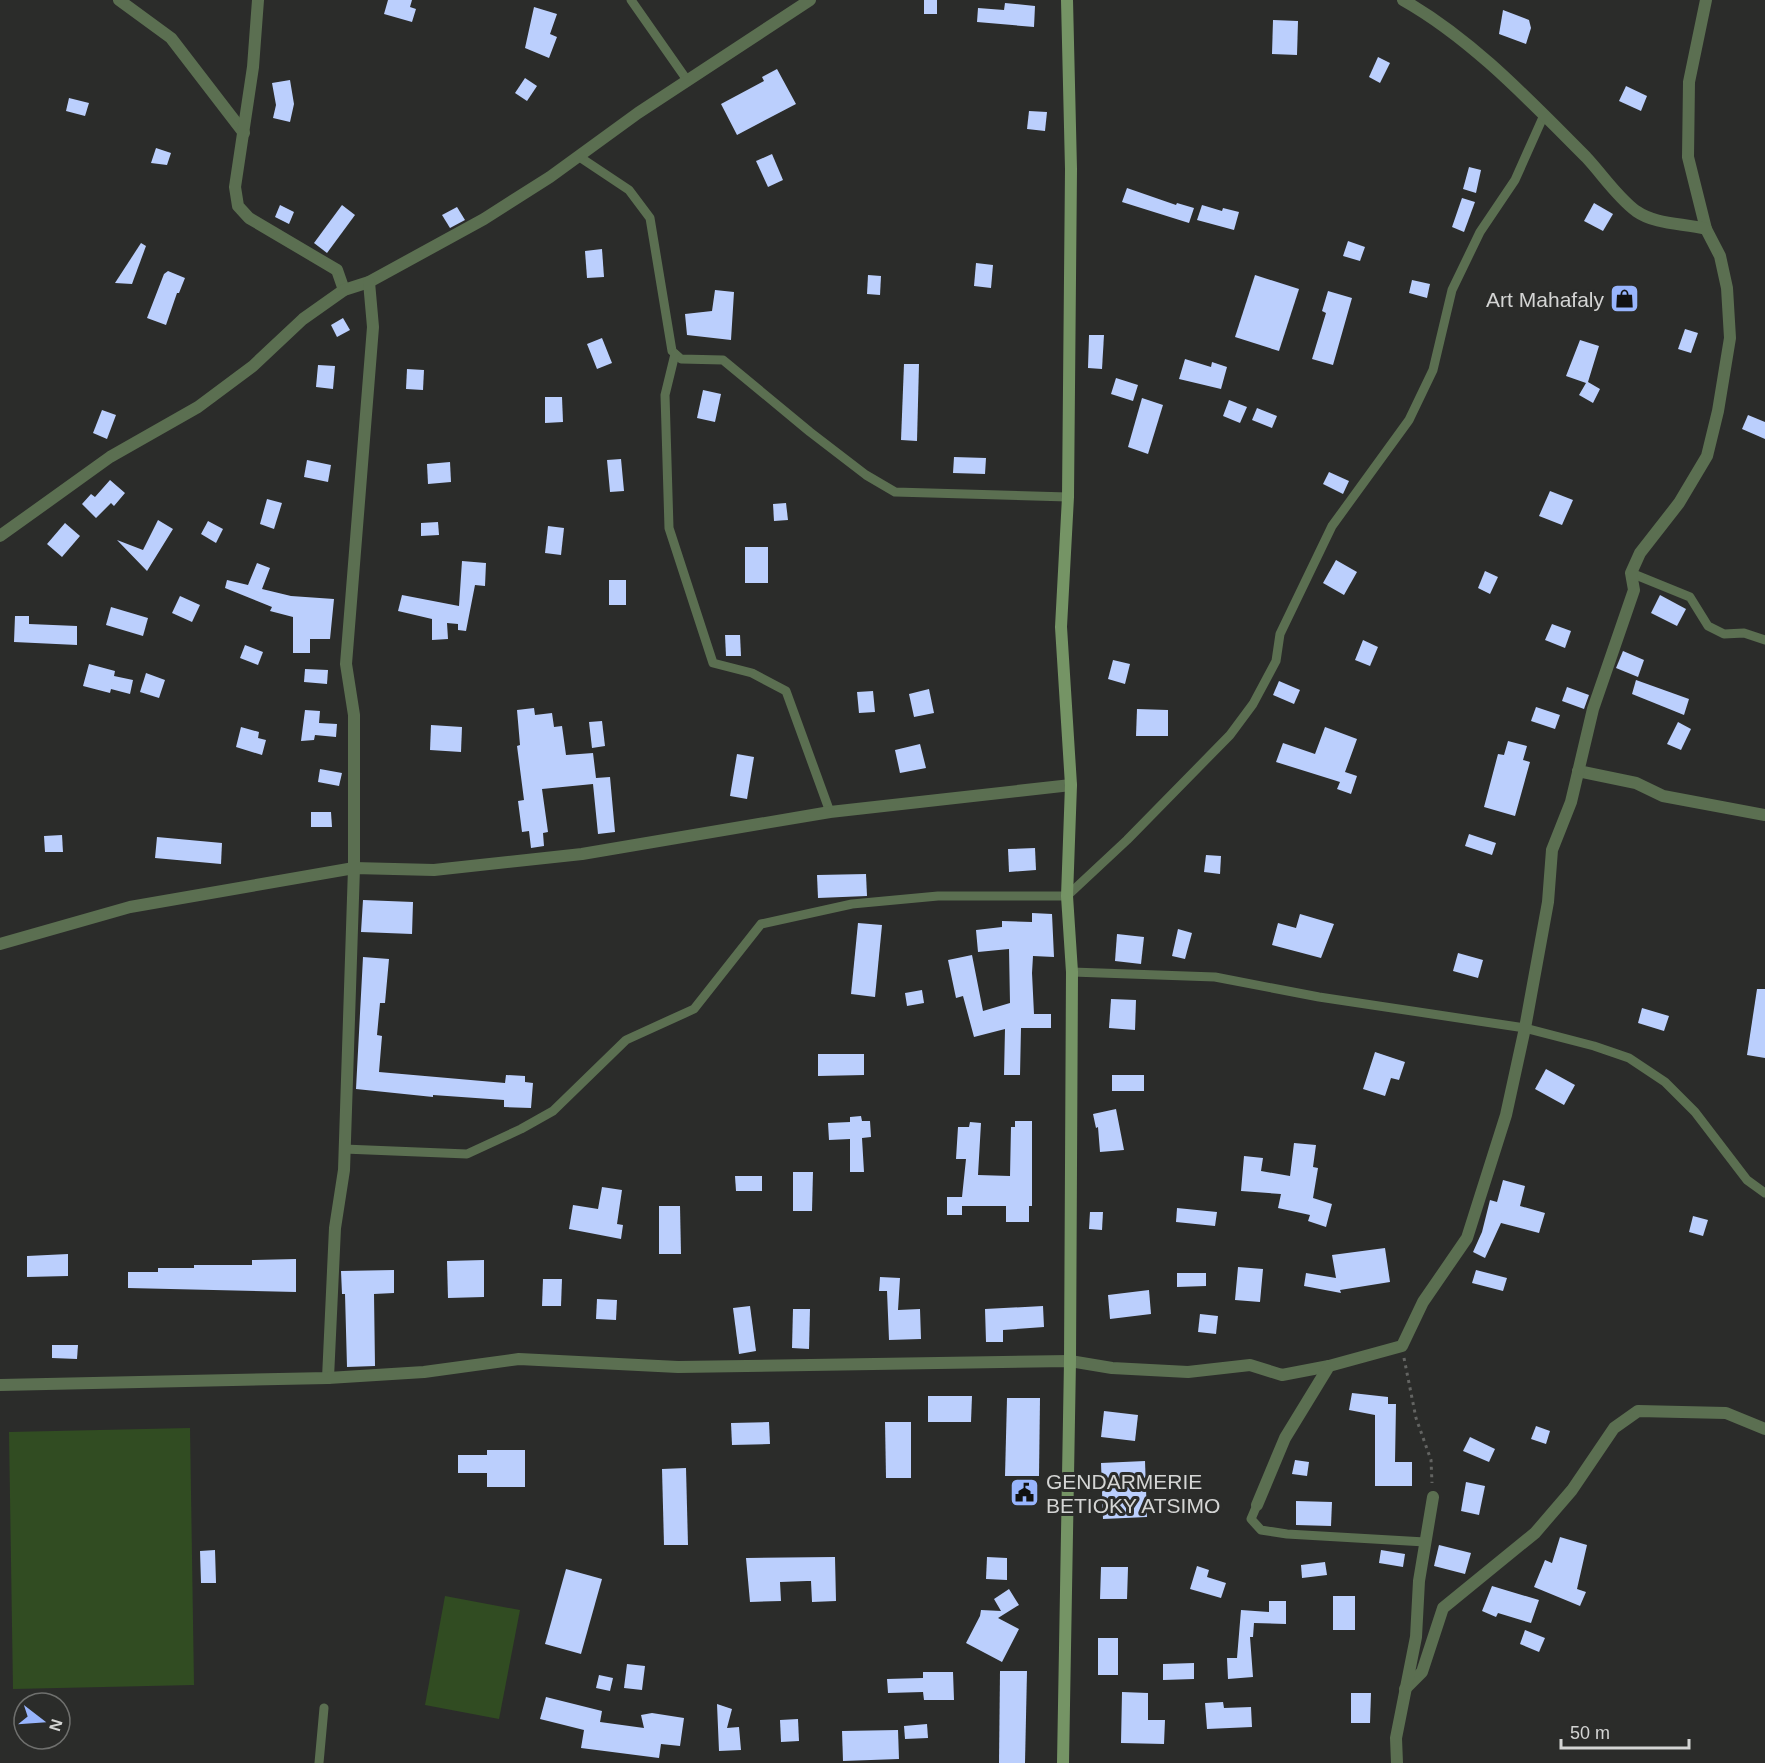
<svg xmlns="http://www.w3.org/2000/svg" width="1765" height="1763" font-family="Helvetica,sans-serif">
<rect width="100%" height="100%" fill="#2b2c2a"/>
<g fill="#314c22">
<path d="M190 1428 194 1685 13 1689 9 1432Z"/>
<path d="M445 1596 520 1610 499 1719 425 1705Z"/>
</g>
<g fill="#bbcffd">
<path d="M388 0H412L410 7 416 9 412 22 384 14Z"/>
<rect x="924" y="0" width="13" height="14"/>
<path d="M1005 3 1035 6 1034 27 977 22 978 8 1004 10Z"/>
<path d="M534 7 557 14 550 34 557 37 549 58 525 48Z"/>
<path d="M1503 10 1529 20 1531 28 1526 44 1499 34Z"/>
<path d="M1273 20 1298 21 1297 55 1272 54Z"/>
<path d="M1378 57 1390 63 1380 83 1369 77Z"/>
<path d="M777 69 796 104 737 135 721 104 764 81 762 77Z"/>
<path d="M525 78 537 86 527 101 515 93Z"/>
<path d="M290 80 294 104 290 122 273 118 276 105 272 83Z"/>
<path d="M1626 86 1647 96 1641 111 1619 101Z"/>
<path d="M69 98 89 103 85 116 66 111Z"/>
<path d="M1029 111 1047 112 1045 131 1027 129Z"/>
<path d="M156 148 171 153 167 165 151 163Z"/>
<path d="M772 154 783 180 768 187 756 161Z"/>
<path d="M1469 167 1481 170 1476 193 1463 189Z"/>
<path d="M1127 188 1176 205 1177 203 1194 208 1189 223 1122 202Z"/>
<path d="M1462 198 1475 202 1464 232 1452 227Z"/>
<path d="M1594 203 1613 214 1603 231 1584 221Z"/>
<path d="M280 205 294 212 289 224 275 217Z"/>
<path d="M342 205 355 215 327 253 314 243Z"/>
<path d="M1202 205 1222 211 1223 208 1239 212 1234 230 1197 220Z"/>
<path d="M457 207 465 220 450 228 442 215Z"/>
<path d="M1348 241 1365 247 1360 261 1343 256Z"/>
<path d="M141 243 146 246 132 284 115 283Z"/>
<path d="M602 249 604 277 587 278 585 251Z"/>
<path d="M976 263 993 265 991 288 974 286Z"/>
<path d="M168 271 185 278 179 293H177L166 325 147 318 164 274Z"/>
<path d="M868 275 881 276 880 295 867 294Z"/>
<path d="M1255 275 1299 289 1279 351 1235 337Z"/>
<path d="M1412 280 1430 284 1427 298 1409 293Z"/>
<path d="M715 290 734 292 731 340 687 335 685 314 712 311Z"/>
<path d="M1328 291 1352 298 1333 365 1312 359 1326 313 1322 311Z"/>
<path d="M343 318 350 330 337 337 331 325Z"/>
<path d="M1685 329 1698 333 1691 353 1678 349Z"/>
<path d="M1089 335H1104L1102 369 1088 368Z"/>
<path d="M602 338 612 363 597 369 587 344Z"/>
<path d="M1580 340 1599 346 1588 382 1600 389 1593 403 1579 395 1586 383 1566 376Z"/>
<path d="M1185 359 1211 367 1212 362 1227 367 1221 389 1179 379Z"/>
<path d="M904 364H919L917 441 901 440Z"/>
<path d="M318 365 335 366 333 389 316 387Z"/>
<path d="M407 369 424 370 423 390 406 389Z"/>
<path d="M1116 378 1138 385 1133 401 1111 394Z"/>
<path d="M703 390 721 394 715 422 697 418Z"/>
<path d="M545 397H562L563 422 545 423Z"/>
<path d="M1142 398 1163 405 1148 454 1128 447Z"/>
<path d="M1229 400 1247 407 1240 423 1223 416Z"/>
<path d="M1257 408 1277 416 1272 428 1252 420Z"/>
<path d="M102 410 116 415 107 439 93 433Z"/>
<path d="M1748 415 1765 422V439L1742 429Z"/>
<path d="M954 457 986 458 985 474 953 473Z"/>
<path d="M621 459 624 491 610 492 607 460Z"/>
<path d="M307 460 331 465 328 482 304 477Z"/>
<path d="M450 462 451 482 428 484 427 464Z"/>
<path d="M1329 472 1349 481 1343 494 1323 484Z"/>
<path d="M110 480 125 493 114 506 111 503 96 518 82 504 91 494 95 497Z"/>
<path d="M1550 491 1573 500 1562 525 1539 516Z"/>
<path d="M267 499 282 503 274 529 260 524Z"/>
<path d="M786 503 788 520 774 521 773 504Z"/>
<path d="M158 520 173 529 147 571 117 540 143 550Z"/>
<path d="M208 521 223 529 216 543 201 534Z"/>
<path d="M438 522 439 535 421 536V523Z"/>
<path d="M65 523 80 536 62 557 47 544Z"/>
<path d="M548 526 564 528 561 555 545 553Z"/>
<rect x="745" y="547" width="23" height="36"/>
<path d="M1336 560 1357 572 1344 595 1323 583Z"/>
<path d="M462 561 486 563 485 586 475 585 466 631 458 630V624L447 623 448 639 432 640V619L398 611 402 595 459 606Z"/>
<path d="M257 563 270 568 262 589 291 596 334 599 330 639H310V653H293V617L270 611 272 607 225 588 227 580 248 585Z"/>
<path d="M1485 571 1498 577 1490 594 1478 588Z"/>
<rect x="609" y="580" width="17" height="25"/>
<path d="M1660 595 1686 609 1677 626 1651 613Z"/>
<path d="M180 596 200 605 192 622 172 613Z"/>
<path d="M111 607 148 618 143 636 106 625Z"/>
<path d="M15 616H29V624L77 626V645L14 642Z"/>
<path d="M1552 624 1571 631 1565 648 1545 640Z"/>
<path d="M725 635H740L741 656H726Z"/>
<path d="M1363 640 1378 647 1370 666 1355 660Z"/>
<path d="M245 645 263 652 258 665 240 658Z"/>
<path d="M1623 651 1644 660 1638 677 1616 668Z"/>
<path d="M1113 660 1130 664 1125 684 1108 679Z"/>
<path d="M89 664 115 671 114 676 133 680 130 694 111 689 110 693 83 686Z"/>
<path d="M305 669 328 670 327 684 304 682Z"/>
<path d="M146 673 165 680 159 698 140 692Z"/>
<path d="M1636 680 1689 699 1684 715 1632 694Z"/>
<path d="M1279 681 1300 690 1294 704 1273 695Z"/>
<path d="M1567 687 1589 695 1584 709 1562 701Z"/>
<path d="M929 689 934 713 914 717 909 694Z"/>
<path d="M873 691 875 712 859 713 857 692Z"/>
<path d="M1536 707 1560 715 1555 729 1531 721Z"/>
<path d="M534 708 535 715 552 713 554 727 562 726 566 755 593 753 596 778 610 777 615 832 598 834 593 784 542 789 548 832 543 833 544 846 531 848 529 831 522 832 518 801 524 800 517 746 520 745 517 710Z"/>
<path d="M1137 709 1168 710V736H1136Z"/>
<path d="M305 710 320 711 319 723 337 724 336 737 315 735 314 740 301 741Z"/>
<path d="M602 721 605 746 592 748 589 722Z"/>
<path d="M1678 722 1691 729 1681 750 1667 744Z"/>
<path d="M431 725 462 727 461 752 430 750Z"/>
<path d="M241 727 259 732 258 738 266 740 262 755 236 747Z"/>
<path d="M1325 727 1357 739 1345 772 1357 776 1351 794 1337 789 1340 782 1276 762 1283 743 1315 754Z"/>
<path d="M1508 741 1527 746 1523 760 1530 762 1515 816 1484 807 1498 754 1504 755Z"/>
<path d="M920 744 926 768 900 773 895 750Z"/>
<path d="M737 754 754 757 747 799 730 796Z"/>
<path d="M320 769 342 773 339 786 318 782Z"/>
<path d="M311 812H331L332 827H311Z"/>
<path d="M1469 834 1496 843 1492 855 1465 846Z"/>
<path d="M62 835 63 852H45L44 836Z"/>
<path d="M157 837 222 843 221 864 155 858Z"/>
<path d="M1035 848 1036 870 1009 872 1008 849Z"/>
<path d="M1206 855 1221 856 1220 874 1204 872Z"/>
<path d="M866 874 867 896 818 898 817 875Z"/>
<path d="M363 900 413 902 412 934 361 932Z"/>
<path d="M1032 913 1052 914 1054 957 1033 956 1032 973 1034 1014H1051V1028H1021L1020 1075H1004L1005 1029 974 1037 963 996 956 998 948 960 972 955 983 1011 1010 1003 1009 949 978 952 976 930 1002 927V921L1032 922Z"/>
<path d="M1300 914 1334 924 1321 958 1272 945 1278 923 1296 928Z"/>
<path d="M858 923 882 925 875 997 851 994Z"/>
<path d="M1178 929 1192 933 1185 959 1172 956Z"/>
<path d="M1117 934 1144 937 1141 964 1115 961Z"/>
<path d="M1458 953 1483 960 1478 978 1453 971Z"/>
<path d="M363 957 389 959 385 1003H380L377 1035 382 1036 379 1072 505 1083 506 1075 525 1076V1082L533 1083 531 1108 504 1107V1100L433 1095V1097L356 1089Z"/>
<path d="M1757 989H1765V1058L1747 1055Z"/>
<path d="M922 990 924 1003 907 1006 905 993Z"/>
<path d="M1111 999 1136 1000 1135 1030 1109 1028Z"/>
<path d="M1642 1008 1669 1016 1664 1031 1638 1023Z"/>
<path d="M1375 1052 1405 1062 1399 1080 1391 1078 1385 1096 1363 1089Z"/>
<path d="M818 1054H864V1075L818 1076Z"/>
<path d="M1546 1069 1575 1085 1564 1105 1535 1089Z"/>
<rect x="1112" y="1075" width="32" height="16"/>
<path d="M1116 1109 1124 1150 1100 1152 1098 1127 1096 1128 1093 1114Z"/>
<path d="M861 1116 862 1121H870L871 1137 862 1138 864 1172H850V1139L829 1140 828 1123 850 1122V1117Z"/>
<path d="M1015 1121H1032V1206H1029V1222H1006V1206H962V1215H947V1197H962L966 1159H956L958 1127H969L970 1122 981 1123 978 1175 1010 1176 1011 1127H1015Z"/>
<path d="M1294 1143 1316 1145 1313 1167 1318 1168 1313 1198 1332 1204 1326 1227 1308 1221 1310 1215 1278 1208 1281 1194 1241 1191 1244 1156 1263 1158 1261 1171 1290 1176Z"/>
<path d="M793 1172H813L812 1211H793Z"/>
<path d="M735 1176H762V1191H736Z"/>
<path d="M1503 1180 1525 1186 1520 1206 1545 1213 1539 1233 1501 1223 1485 1258 1473 1252 1482 1232 1490 1200 1497 1202Z"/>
<path d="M602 1187 622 1190 617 1224 623 1225 621 1239 569 1229 573 1205 598 1209Z"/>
<path d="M659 1206H680L681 1254H659Z"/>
<path d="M1177 1208 1217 1212 1215 1226 1176 1222Z"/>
<path d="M1090 1212H1103L1102 1230 1089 1229Z"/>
<path d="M1693 1216 1708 1220 1703 1236 1689 1232Z"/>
<path d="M1385 1248 1390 1282 1340 1290 1341 1293 1304 1286 1306 1273 1336 1278 1332 1255Z"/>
<path d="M68 1254V1276L27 1277V1256Z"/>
<path d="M296 1259V1292L128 1288V1272H158V1268H194V1265H252V1260Z"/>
<path d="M484 1260V1297L448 1298 447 1261Z"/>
<path d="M1238 1267 1263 1269 1260 1302 1235 1300Z"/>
<path d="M394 1270V1293L374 1294 375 1366 347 1367 345 1294H342L341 1271Z"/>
<path d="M1476 1270 1507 1278 1503 1291 1472 1283Z"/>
<path d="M1177 1273H1206V1286L1177 1287Z"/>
<path d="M880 1277 900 1278 898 1310 920 1309 921 1339 889 1340 887 1291H879Z"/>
<path d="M543 1279H562L561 1306H542Z"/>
<path d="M1149 1290 1151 1314 1110 1319 1108 1295Z"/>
<path d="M597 1299 617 1300 616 1320 596 1319Z"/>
<path d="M750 1306 756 1351 739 1354 733 1308Z"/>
<path d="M1043 1306 1044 1327 1003 1330V1342H986L985 1309Z"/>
<path d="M793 1309H810L809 1349 792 1348Z"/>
<path d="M1200 1314 1218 1316 1216 1334 1198 1332Z"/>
<path d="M52 1345H78L77 1359 52 1358Z"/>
<path d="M1352 1393 1388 1397V1404H1396L1395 1462H1412V1486H1375V1415L1349 1410Z"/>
<path d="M928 1396H972L971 1422H928Z"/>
<path d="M1007 1398H1040L1039 1476H1005Z"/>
<path d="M1104 1411 1138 1415 1135 1441 1101 1437Z"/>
<path d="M769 1422 770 1444 732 1445 731 1423Z"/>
<path d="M885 1422H911V1478H886Z"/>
<path d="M1536 1426 1550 1431 1546 1444 1531 1439Z"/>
<path d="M1470 1437 1495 1449 1489 1462 1463 1451Z"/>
<path d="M487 1450H525V1487H487V1473H458V1455H487Z"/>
<path d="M1295 1460 1309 1462 1307 1476 1292 1474Z"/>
<path d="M1145 1461 1147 1517 1103 1519 1101 1463Z"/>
<path d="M686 1468 688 1545H664L662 1469Z"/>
<path d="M1466 1482 1485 1486 1479 1515 1461 1511Z"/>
<path d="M1296 1501 1332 1502 1331 1526 1296 1525Z"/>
<path d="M1560 1537 1587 1545 1577 1589 1586 1592 1580 1606 1534 1587 1545 1560 1552 1563Z"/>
<path d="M1439 1545 1471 1553 1465 1574 1434 1566Z"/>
<path d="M215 1550 216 1583H201L200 1551Z"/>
<path d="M1381 1550 1405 1554 1403 1567 1379 1563Z"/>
<path d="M835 1557 836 1601 812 1602 811 1581H807L780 1582 781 1601 750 1602 746 1558Z"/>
<path d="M987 1557 1007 1558V1580L986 1579Z"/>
<path d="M1325 1562 1327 1575 1302 1578 1301 1565Z"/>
<path d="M1197 1566 1209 1570 1207 1577 1226 1583 1221 1598 1190 1589Z"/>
<path d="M1101 1567H1128L1127 1599H1100Z"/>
<path d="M566 1569 602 1579 581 1654 545 1644Z"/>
<path d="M1492 1586 1539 1600 1531 1623 1498 1613 1496 1617 1482 1611Z"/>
<path d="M1009 1589 1019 1605 998 1618 1019 1629 1002 1662 966 1643 980 1616 981 1610 1001 1611 994 1599Z"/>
<rect x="1333" y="1596" width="22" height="34"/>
<path d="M1269 1601H1286V1624L1254 1623 1253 1637H1250L1253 1677 1228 1679 1227 1658H1237L1241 1610 1269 1612Z"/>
<path d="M1525 1630 1545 1638 1539 1652 1520 1644Z"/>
<rect x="1098" y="1638" width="20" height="37"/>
<path d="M1194 1663V1679L1163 1680V1664Z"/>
<path d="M627 1664 645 1666 642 1690 624 1688Z"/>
<path d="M1000 1671H1027L1025 1763H999Z"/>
<path d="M923 1672H953L954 1700H924L923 1692 888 1693 887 1679 923 1678Z"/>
<path d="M599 1675 613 1678 610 1691 596 1688Z"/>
<path d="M1122 1692 1148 1693V1720H1165L1164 1744 1121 1743Z"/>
<path d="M1351 1693H1371L1370 1723H1351Z"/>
<path d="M546 1697 602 1711 600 1722 644 1728 641 1715 652 1713 684 1718 680 1746 661 1744 659 1758 581 1748 584 1730 540 1719Z"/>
<path d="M1223 1702 1224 1708 1251 1707 1252 1727 1207 1729 1205 1703Z"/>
<path d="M717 1704 732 1709 727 1728 739 1727 741 1750 719 1751Z"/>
<path d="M798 1719 799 1741 781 1742 780 1720Z"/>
<path d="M927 1724 928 1738 905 1739 904 1726Z"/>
<path d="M898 1730 899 1759 843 1761 842 1731Z"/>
</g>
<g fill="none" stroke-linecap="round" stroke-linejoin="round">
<path stroke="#636462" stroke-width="3" stroke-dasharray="3 4.5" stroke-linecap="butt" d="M1404 1358 1416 1418 1431 1460 1432 1483"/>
<g stroke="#5b6f51" stroke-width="9">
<path d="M631 0 687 80"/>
<path d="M578 156 629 190 650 218 672 351 681 359 723 360 810 432 866 475 895 492 1068 497"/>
<path d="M675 354 665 395 669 528 713 663 752 673 786 691 830 812"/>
<path d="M1631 573 1690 597 1708 626 1724 634 1744 633 1765 640"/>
<path d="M1072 972 1215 977 1319 997 1525 1028 1594 1046 1629 1058 1665 1082 1695 1112 1747 1180 1765 1193"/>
<path d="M344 1149 467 1154 521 1129 553 1111 626 1040 694 1009 761 924 852 904 938 896H1067L1127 840 1230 735 1253 704 1276 661 1280 634 1332 526 1409 420 1433 370 1452 290 1480 232 1515 180 1544 115"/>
<path d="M1257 1505 1251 1519 1261 1530 1287 1534 1425 1542"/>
<path d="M319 1763 324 1708"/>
</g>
<g stroke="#5b6f51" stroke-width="12">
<path d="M119 0 171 38 244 133"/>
<path d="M258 0 253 67 235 187 238 206 249 218 337 270 344 290"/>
<path d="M1706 229 1688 157 1689 82 1706 0"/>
<path d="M0 536 110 457 198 407 253 366 303 319 344 290 369 282 484 219 550 177 638 113 810 0"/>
<path d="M1578 771 1636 783 1663 796 1765 815"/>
<path d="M0 944 130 907 354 868 434 870 582 854 830 812 1071 785"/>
<path d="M328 1378 335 1228 344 1170 354 868V715L346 664 373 327 369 282"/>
<path d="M0 1385 328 1378 424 1372 519 1359 678 1367 1070 1361 1112 1368 1188 1372 1250 1365 1282 1375 1329 1366"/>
<path d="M1257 1505 1285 1438 1329 1366 1402 1346 1423 1302 1467 1238 1506 1115 1525 1028 1548 902 1552 850 1571 802 1593 709 1634 590 1631 573 1640 553 1679 503 1707 456 1718 411 1730 338 1727 288 1720 256 1706 229C1683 223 1656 225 1636 211 1617 197 1602 174 1586 157 1530 101 1472 39 1403 0"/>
<path d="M1405 1689 1422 1672 1443 1608 1535 1533 1572 1490 1614 1428 1638 1411 1726 1413 1765 1429"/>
<path d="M1397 1763 1396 1738 1416 1637 1419 1581 1433 1497"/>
</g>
<path stroke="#759465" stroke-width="12" d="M1063 1763 1070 1361 1072 972 1067 896 1071 785 1061 627 1068 497 1071 169 1067 0"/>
</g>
<defs>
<symbol id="shop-square" viewBox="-11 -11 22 22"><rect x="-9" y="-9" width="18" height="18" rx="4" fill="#98b5fd" stroke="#2b2c2a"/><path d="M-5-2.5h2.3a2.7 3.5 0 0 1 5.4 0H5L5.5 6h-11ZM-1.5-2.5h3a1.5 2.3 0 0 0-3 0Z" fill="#111"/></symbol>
<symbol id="civic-square" viewBox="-11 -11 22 22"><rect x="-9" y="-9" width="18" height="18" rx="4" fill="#98b5fd" stroke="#2b2c2a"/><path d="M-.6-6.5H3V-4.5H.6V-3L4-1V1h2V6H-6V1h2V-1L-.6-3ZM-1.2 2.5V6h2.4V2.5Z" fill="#111"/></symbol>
</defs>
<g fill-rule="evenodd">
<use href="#shop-square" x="1608" y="282" width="33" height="33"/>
<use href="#civic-square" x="1008" y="1476" width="33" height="33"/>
</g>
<g text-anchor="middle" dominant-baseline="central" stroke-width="6" stroke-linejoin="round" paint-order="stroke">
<g font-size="21" fill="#d4d5d4" stroke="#2b2c2a" text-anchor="end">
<text x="1604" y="299">Art Mahafaly</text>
<text x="1046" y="1481" text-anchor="start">GENDARMERIE<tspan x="1046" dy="24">BETIOKY ATSIMO</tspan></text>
</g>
</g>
<g transform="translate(42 1721) rotate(107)"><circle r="28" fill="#2b2c2a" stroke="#6f706e" stroke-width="1.5"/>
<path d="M0-4.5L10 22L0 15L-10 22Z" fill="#98b5fd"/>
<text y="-9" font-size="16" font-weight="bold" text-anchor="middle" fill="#d4d5d4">N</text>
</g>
<path d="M1561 1739v9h128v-9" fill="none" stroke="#d4d5d4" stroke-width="3"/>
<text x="1570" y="1739" font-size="18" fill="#d4d5d4" stroke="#2b2c2a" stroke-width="4.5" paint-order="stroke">50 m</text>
</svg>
